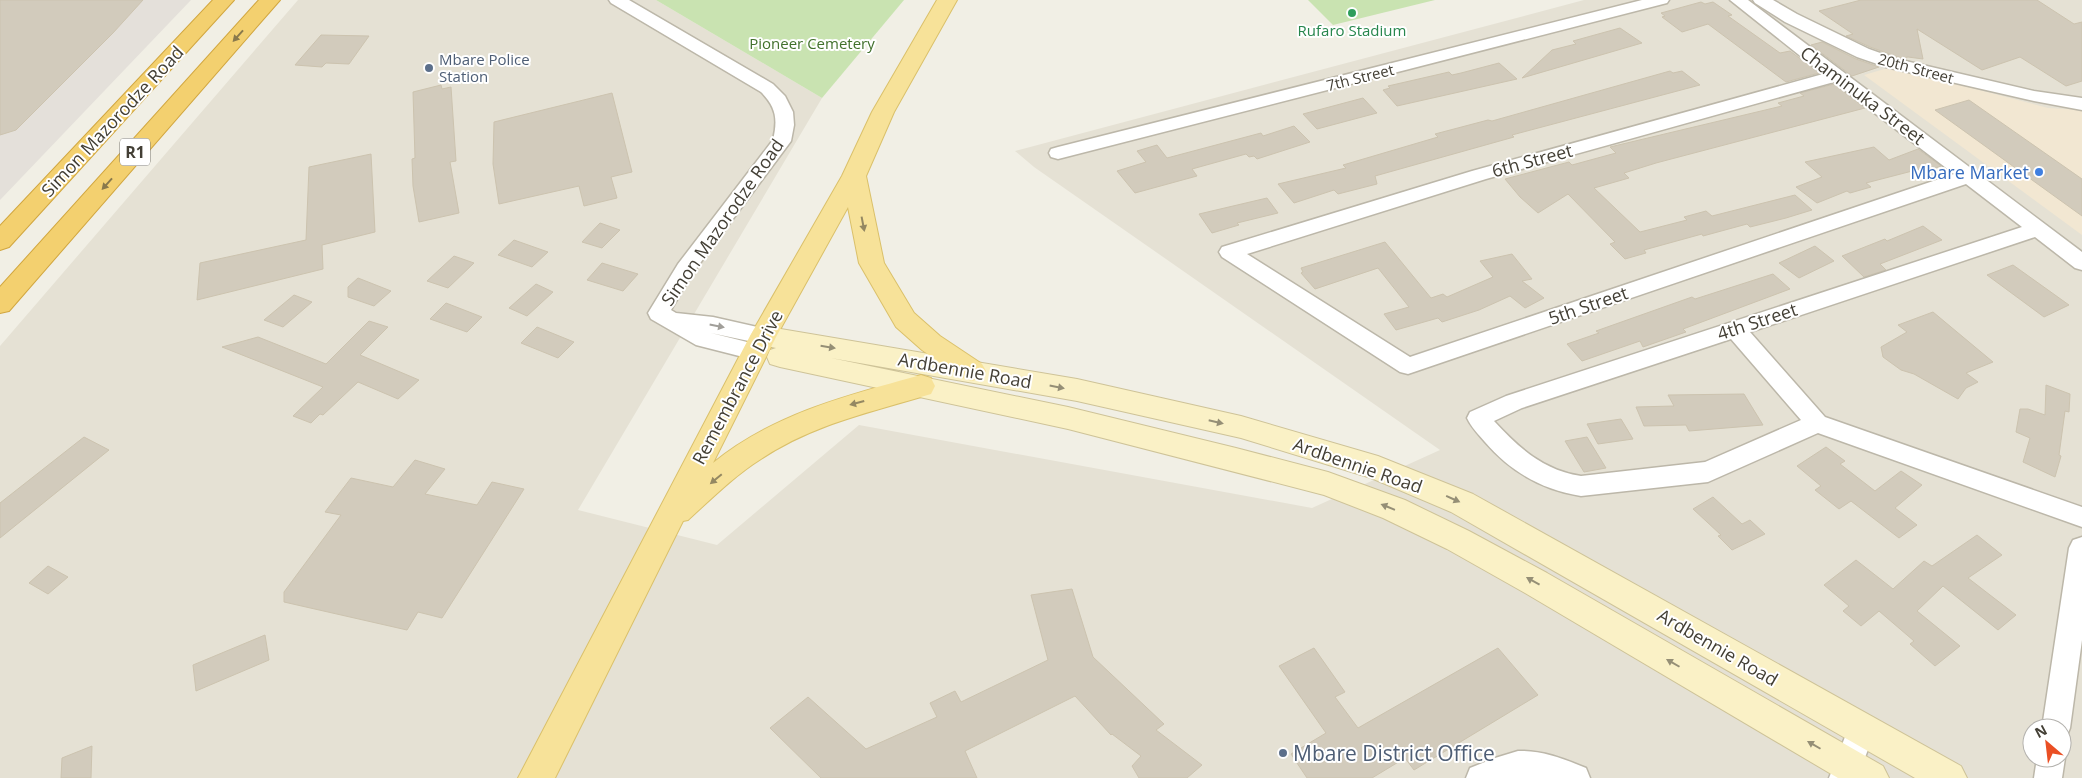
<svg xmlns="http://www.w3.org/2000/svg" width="2082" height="778" font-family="'Open Sans',sans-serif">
<rect width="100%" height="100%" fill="#f1efe5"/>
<path fill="#e5e1d4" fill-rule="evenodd" d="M298 0H656L822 98 578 510 717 545 859 425 1312 508 1440 450 1034 167 1015 151 1584 0H2082V778H0V346ZM2032 728H2062V758H2032Z"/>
<path fill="#f2e7d2" d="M1891 67 2048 108 2082 110V235L1864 75Z"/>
<path fill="#e4e0da" d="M0 0H191L0 200Z"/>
<g fill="#c9e3b1">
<path d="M656 0H904L822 98Z"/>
<path d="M1308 0H1435L1333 25Z"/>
</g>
<g fill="#d2cbbc" stroke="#ccc3af">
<path d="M0 0H143L113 33 16 130 0 135Z"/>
<path d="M1861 0H2037L2074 24 2082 22V81L2066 86 2020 57 1982 70 1917 29 1923 59 1908 57 1903 58 1898 57 1870 47 1846 36 1853 34 1819 11Z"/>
<path d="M1701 2 1705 4 1713 2 1732 15 1728 16 1780 53 1790 51 1819 73 1786 82 1708 24 1682 32 1662 17 1665 16 1661 13Z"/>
<path d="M1620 28 1642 43 1522 78 1552 50 1576 44 1573 41Z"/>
<path d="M321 35 369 36 349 64 326 63 322 67 295 65Z"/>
<path d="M1822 42 1856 59 1879 67 1852 76 1811 45Z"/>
<path d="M1499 63 1517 79 1397 106 1383 90 1390 88 1388 86 1449 72 1452 75 1461 73Z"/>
<path d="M1670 71 1673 73 1682 71 1700 85 1512 135 1514 137 1375 176 1377 184 1338 194 1334 190 1294 203 1278 184 1346 168 1343 165 1438 137 1435 134 1488 120 1492 121Z"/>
<path d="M1834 84 1865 108 1656 163 1624 173 1629 178 1594 188 1640 232 1687 220 1684 217 1706 211 1712 216 1795 195 1812 210 1786 218 1750 227 1747 224 1703 236 1702 234 1644 250 1646 253 1625 259 1610 244 1615 242 1568 194 1538 213 1520 197 1505 179 1569 162 1572 165 1616 153 1610 147 1782 106 1778 103 1804 96 1800 93Z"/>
<path d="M441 85 442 89 451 87 456 161 450 162 459 213 419 222 413 186 412 159 415 158 413 92Z"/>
<path d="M612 93 632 172 611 177 617 198 584 206 579 186 499 204 493 164 494 122Z"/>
<path d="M1363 98 1377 113 1317 129 1303 114Z"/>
<path d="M1969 100 2082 179V216L1935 110Z"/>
<path d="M1294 126 1310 142 1257 159 1254 156 1249 157 1246 154 1192 169 1197 176 1135 193 1117 171 1146 162 1137 151 1157 145 1167 158 1261 133 1263 136Z"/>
<path d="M1874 147 1889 160 1918 149 1941 166 1925 172 1920 169 1866 183 1871 187 1850 193 1847 191 1817 203 1796 187 1822 177 1805 162Z"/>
<path d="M371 154 375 232 322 245 323 269 197 300 200 263 306 240 309 167Z"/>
<path d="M1267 198 1278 213 1237 223 1239 225 1212 233 1199 214Z"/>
<path d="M600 223 620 230 602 248 582 242Z"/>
<path d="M1923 226 1942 240 1880 264 1886 270 1864 277 1842 256 1885 239 1887 241Z"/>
<path d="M514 240 548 252 532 267 498 255Z"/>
<path d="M1385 242 1431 298 1443 294 1447 297 1493 277 1480 261 1512 254 1532 279 1522 281 1544 298 1525 308 1510 296 1479 310 1442 322 1438 318 1396 330 1384 314 1409 307 1378 268 1315 289 1301 273 1303 272 1301 268Z"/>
<path d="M1815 246 1834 261 1799 278 1779 263Z"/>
<path d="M454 256 474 263 448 288 427 281Z"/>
<path d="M602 263 638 274 623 291 587 280Z"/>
<path d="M2013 265 2069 305 2044 317 1987 275Z"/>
<path d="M1773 274 1790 289 1683 329 1686 332 1643 347 1640 341 1582 361 1567 344 1599 333 1596 331 1692 297 1695 299Z"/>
<path d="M358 278 391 291 374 306 348 297V287Z"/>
<path d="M536 284 553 292 527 316 509 308Z"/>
<path d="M294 295 312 302 283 327 264 320Z"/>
<path d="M446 303 482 317 467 332 430 319Z"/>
<path d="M1933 312 1993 362 1966 373 1978 382 1966 388 1958 399 1914 374 1901 370 1883 357 1881 347 1907 332 1898 325Z"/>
<path d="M369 321 388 327 360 355 419 380 398 399 358 382 323 415 320 414 311 423 293 416 323 387 222 347 258 337 326 364Z"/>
<path d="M537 327 574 342 558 358 521 343Z"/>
<path d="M2046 385 2070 394 2069 412 2065 411 2059 455 2061 456 2055 477 2023 462 2030 438 2016 432 2020 409H2028L2045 415Z"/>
<path d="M1744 394 1763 425 1689 431 1686 425 1644 426 1636 407 1674 406 1668 395Z"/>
<path d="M1621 419 1633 439 1598 444 1587 424Z"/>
<path d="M84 437 109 450 0 538V503Z"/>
<path d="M1587 437 1606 468 1584 472 1565 441Z"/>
<path d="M1826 447 1845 461 1840 464 1875 491 1901 471 1922 485 1895 508 1917 525 1899 538 1851 501 1839 509 1815 490 1821 486 1797 466Z"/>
<path d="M415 460 445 469 425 494 477 505 492 482 524 489 442 618 418 612 407 630 284 602V592L341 515 325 512 351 478 393 487Z"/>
<path d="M1713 497 1742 524 1750 520 1765 534 1732 550 1718 536 1721 535 1693 509Z"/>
<path d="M1977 535 2002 555 1968 578 2016 615 1998 630 1943 586 1917 611 1960 646 1935 666 1910 644 1914 641 1879 611 1861 626 1843 611 1849 606 1824 585 1856 560 1893 589 1924 561 1932 566Z"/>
<path d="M48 566 68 577 48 594 29 583Z"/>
<path d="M1072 589 1093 657 1164 724 1156 730 1202 765 1187 778H1139L1132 766 1141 756 1112 734 1111 735 1075 696 965 751 977 778H821L770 728 808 697 866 749 937 717 930 703 955 691 961 702 1048 660 1031 595Z"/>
<path d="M265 635 269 660 196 691 193 665Z"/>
<path d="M1314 648 1345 692 1335 697 1358 728 1498 648 1538 695 1414 770 1405 758 1372 778H1307L1291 754 1326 733 1279 666Z"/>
<path d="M92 746 91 778H61L62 758Z"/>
</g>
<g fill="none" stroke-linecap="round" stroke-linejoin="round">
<defs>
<g id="street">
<path d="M609 0H629L773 84 785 96 793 112 794 125 791 141 692 274 671 310 676 313 713 317 771 330 774 336 771 342 763 344 711 333 763 346 766 352 763 358 755 360 696 345 651 319 648 313 678 264 773 140C778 119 776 107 761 92L611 3Z"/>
<path d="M1642 0H1669L1667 3 1058 159 1051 157 1049 153 1051 149 1058 147Z"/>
<path d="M1730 0H1748L2082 252V270L2075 268 2035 237 1750 332 1825 417 2082 507V527L1818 433 1708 482 1581 496C1542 490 1511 472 1485 442 1479 435 1471 427 1467 418L1470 412 1506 396 2022 227 1966 184 1408 374 1400 372 1222 257 1219 252 1222 247 1472 171 1823 74ZM1834 82 1954 174 1410 357 1247 254 1486 179ZM1731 339 1801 420 1705 462 1581 476C1543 470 1519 448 1494 421L1522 408Z"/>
<path d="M1753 0H1773L1797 14 1869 49 1897 59 2034 91 2082 98V110L2034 101 1886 67 1857 57 1785 22 1755 3Z"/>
<path d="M2082 537V640L2070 728 2066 738 2062 739V728H2042L2069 548 2073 540Z"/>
<path d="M1862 716 1872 719 1876 729 1857 778H1829L1852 719Z"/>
<path d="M2062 750 2065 758 2062 778H2034L2037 758H2062Z"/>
<path d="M1518 751C1542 750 1564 759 1586 768L1590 778H1466L1470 768 1495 758Z"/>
</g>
<path id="secondary" d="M763 326 1077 379 1241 416 1378 456 1473 494 1961 766 1967 778H1915L1451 512 1371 478 1241 438 1077 401 831 358 1068 407 1236 448 1328 472 1405 500 1469 531 1547 573 1883 766 1889 778H1838L1525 593 1447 549 1383 518 1324 495 1068 429 780 367 770 364 767 357 770 350 776 348 754 343 750 336 754 329Z"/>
<path id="primary" d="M937 0H957L894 112 866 176 884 263 914 313 940 336 982 364 986 371 982 378 972 381 962 378 922 350 896 327 859 263 848 207 776 337 713 463C773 414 848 395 921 375L931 378 935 386 931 394C872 412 813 424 761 459 734 476 711 499 688 520L683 521 555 778H518L750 336 842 176 872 112Z"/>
<g id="highway">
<path d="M213 0H234L9 247 0 250V226Z"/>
<path d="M259 0H280L9 311 0 313V287Z"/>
</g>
</defs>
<use href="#street" stroke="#bcb7a9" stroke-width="3"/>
<use href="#secondary" stroke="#cec398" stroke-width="2"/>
<use href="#primary" stroke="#dac06a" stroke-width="2"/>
<use href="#highway" stroke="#d1a63f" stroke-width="2"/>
<use href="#street" fill="#fff" fill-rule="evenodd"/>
<use href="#secondary" fill="#faf1c6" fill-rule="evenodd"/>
<use href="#primary" fill="#f7e299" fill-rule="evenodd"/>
<use href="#highway" fill="#f3d06f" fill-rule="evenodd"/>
</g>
<defs><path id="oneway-solid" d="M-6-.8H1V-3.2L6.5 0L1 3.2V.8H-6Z" transform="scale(1.25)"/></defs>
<g fill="#89794c">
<use href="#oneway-solid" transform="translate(238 36) rotate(132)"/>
<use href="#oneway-solid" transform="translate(107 184) rotate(132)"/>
</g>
<g fill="#948862">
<use href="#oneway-solid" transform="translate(863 224) rotate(79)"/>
<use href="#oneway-solid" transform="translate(857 403) rotate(165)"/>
<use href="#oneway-solid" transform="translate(716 479) rotate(140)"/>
</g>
<use fill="#a19f9a" href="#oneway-solid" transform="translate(717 326) rotate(11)"/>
<g fill="#958f76">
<use href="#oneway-solid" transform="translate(828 347) rotate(9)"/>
<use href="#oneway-solid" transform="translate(1057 387) rotate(11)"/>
<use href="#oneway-solid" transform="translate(1216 422) rotate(13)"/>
<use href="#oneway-solid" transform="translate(1453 499) rotate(24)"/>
<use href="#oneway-solid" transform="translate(1388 507) rotate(-158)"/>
<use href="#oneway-solid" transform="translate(1533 581) rotate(-151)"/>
<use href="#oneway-solid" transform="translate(1673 663) rotate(-150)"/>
<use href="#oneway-solid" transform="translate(1814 745) rotate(-150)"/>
</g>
<circle fill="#2e9e5b" stroke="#fff" stroke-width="2" cx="1352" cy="13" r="5"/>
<g fill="#5c6f8a" stroke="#fff" stroke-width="2">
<circle cx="429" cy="68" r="5"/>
<circle cx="1283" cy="753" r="5"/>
</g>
<circle fill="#3f7fe0" stroke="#fff" stroke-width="2" cx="2039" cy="172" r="5"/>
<g text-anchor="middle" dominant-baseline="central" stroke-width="4" stroke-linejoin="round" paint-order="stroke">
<g font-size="15" fill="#27864d" stroke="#fff">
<text x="1352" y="30">Rufaro Stadium</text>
</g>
<g font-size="15" fill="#42712d" stroke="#fff">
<text x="812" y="43">Pioneer Cemetery</text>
</g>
<g font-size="15" fill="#4e5e75" stroke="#fff" text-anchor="start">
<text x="439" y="59">Mbare Police<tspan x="439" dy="17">Station</tspan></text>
</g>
<g font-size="15" fill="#433f35" stroke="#fff">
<text transform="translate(1916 68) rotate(15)">20th Street</text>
<text transform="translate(1360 77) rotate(-14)">7th Street</text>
</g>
<rect fill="#fff" stroke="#7b7972" stroke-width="1" x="120" y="138.5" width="30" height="27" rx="4"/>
<g font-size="16" font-weight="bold" fill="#433f35">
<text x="135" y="152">R1</text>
</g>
<g font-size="18" fill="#433f35" stroke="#fff">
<text transform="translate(1863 95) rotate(37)">Chaminuka Street</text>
<text transform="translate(112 121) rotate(-47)">Simon Mazorodze Road</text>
<text transform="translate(1532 160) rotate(-15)">6th Street</text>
<text transform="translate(722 222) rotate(-55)">Simon Mazorodze Road</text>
<text transform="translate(1588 305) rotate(-19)">5th Street</text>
<text transform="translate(1757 321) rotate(-18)">4th Street</text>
<text transform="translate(965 370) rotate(10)">Ardbennie Road</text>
<text transform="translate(737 387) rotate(-62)">Remembrance Drive</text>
<text transform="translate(1358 465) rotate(19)">Ardbennie Road</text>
<text transform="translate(1718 647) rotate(30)">Ardbennie Road</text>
</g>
<g font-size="18" fill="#366cbe" stroke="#fff" text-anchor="end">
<text x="2029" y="172">Mbare Market</text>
</g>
<g font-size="21" fill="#4e5e75" stroke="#fff" text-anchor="start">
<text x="1293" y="753">Mbare District Office</text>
</g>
</g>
<g transform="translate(2047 743) rotate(332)"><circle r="24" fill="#ffffff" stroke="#b4b2ae"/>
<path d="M0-4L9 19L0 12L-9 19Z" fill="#ea4f24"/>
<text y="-8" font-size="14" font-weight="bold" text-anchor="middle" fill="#433f35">N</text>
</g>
</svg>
